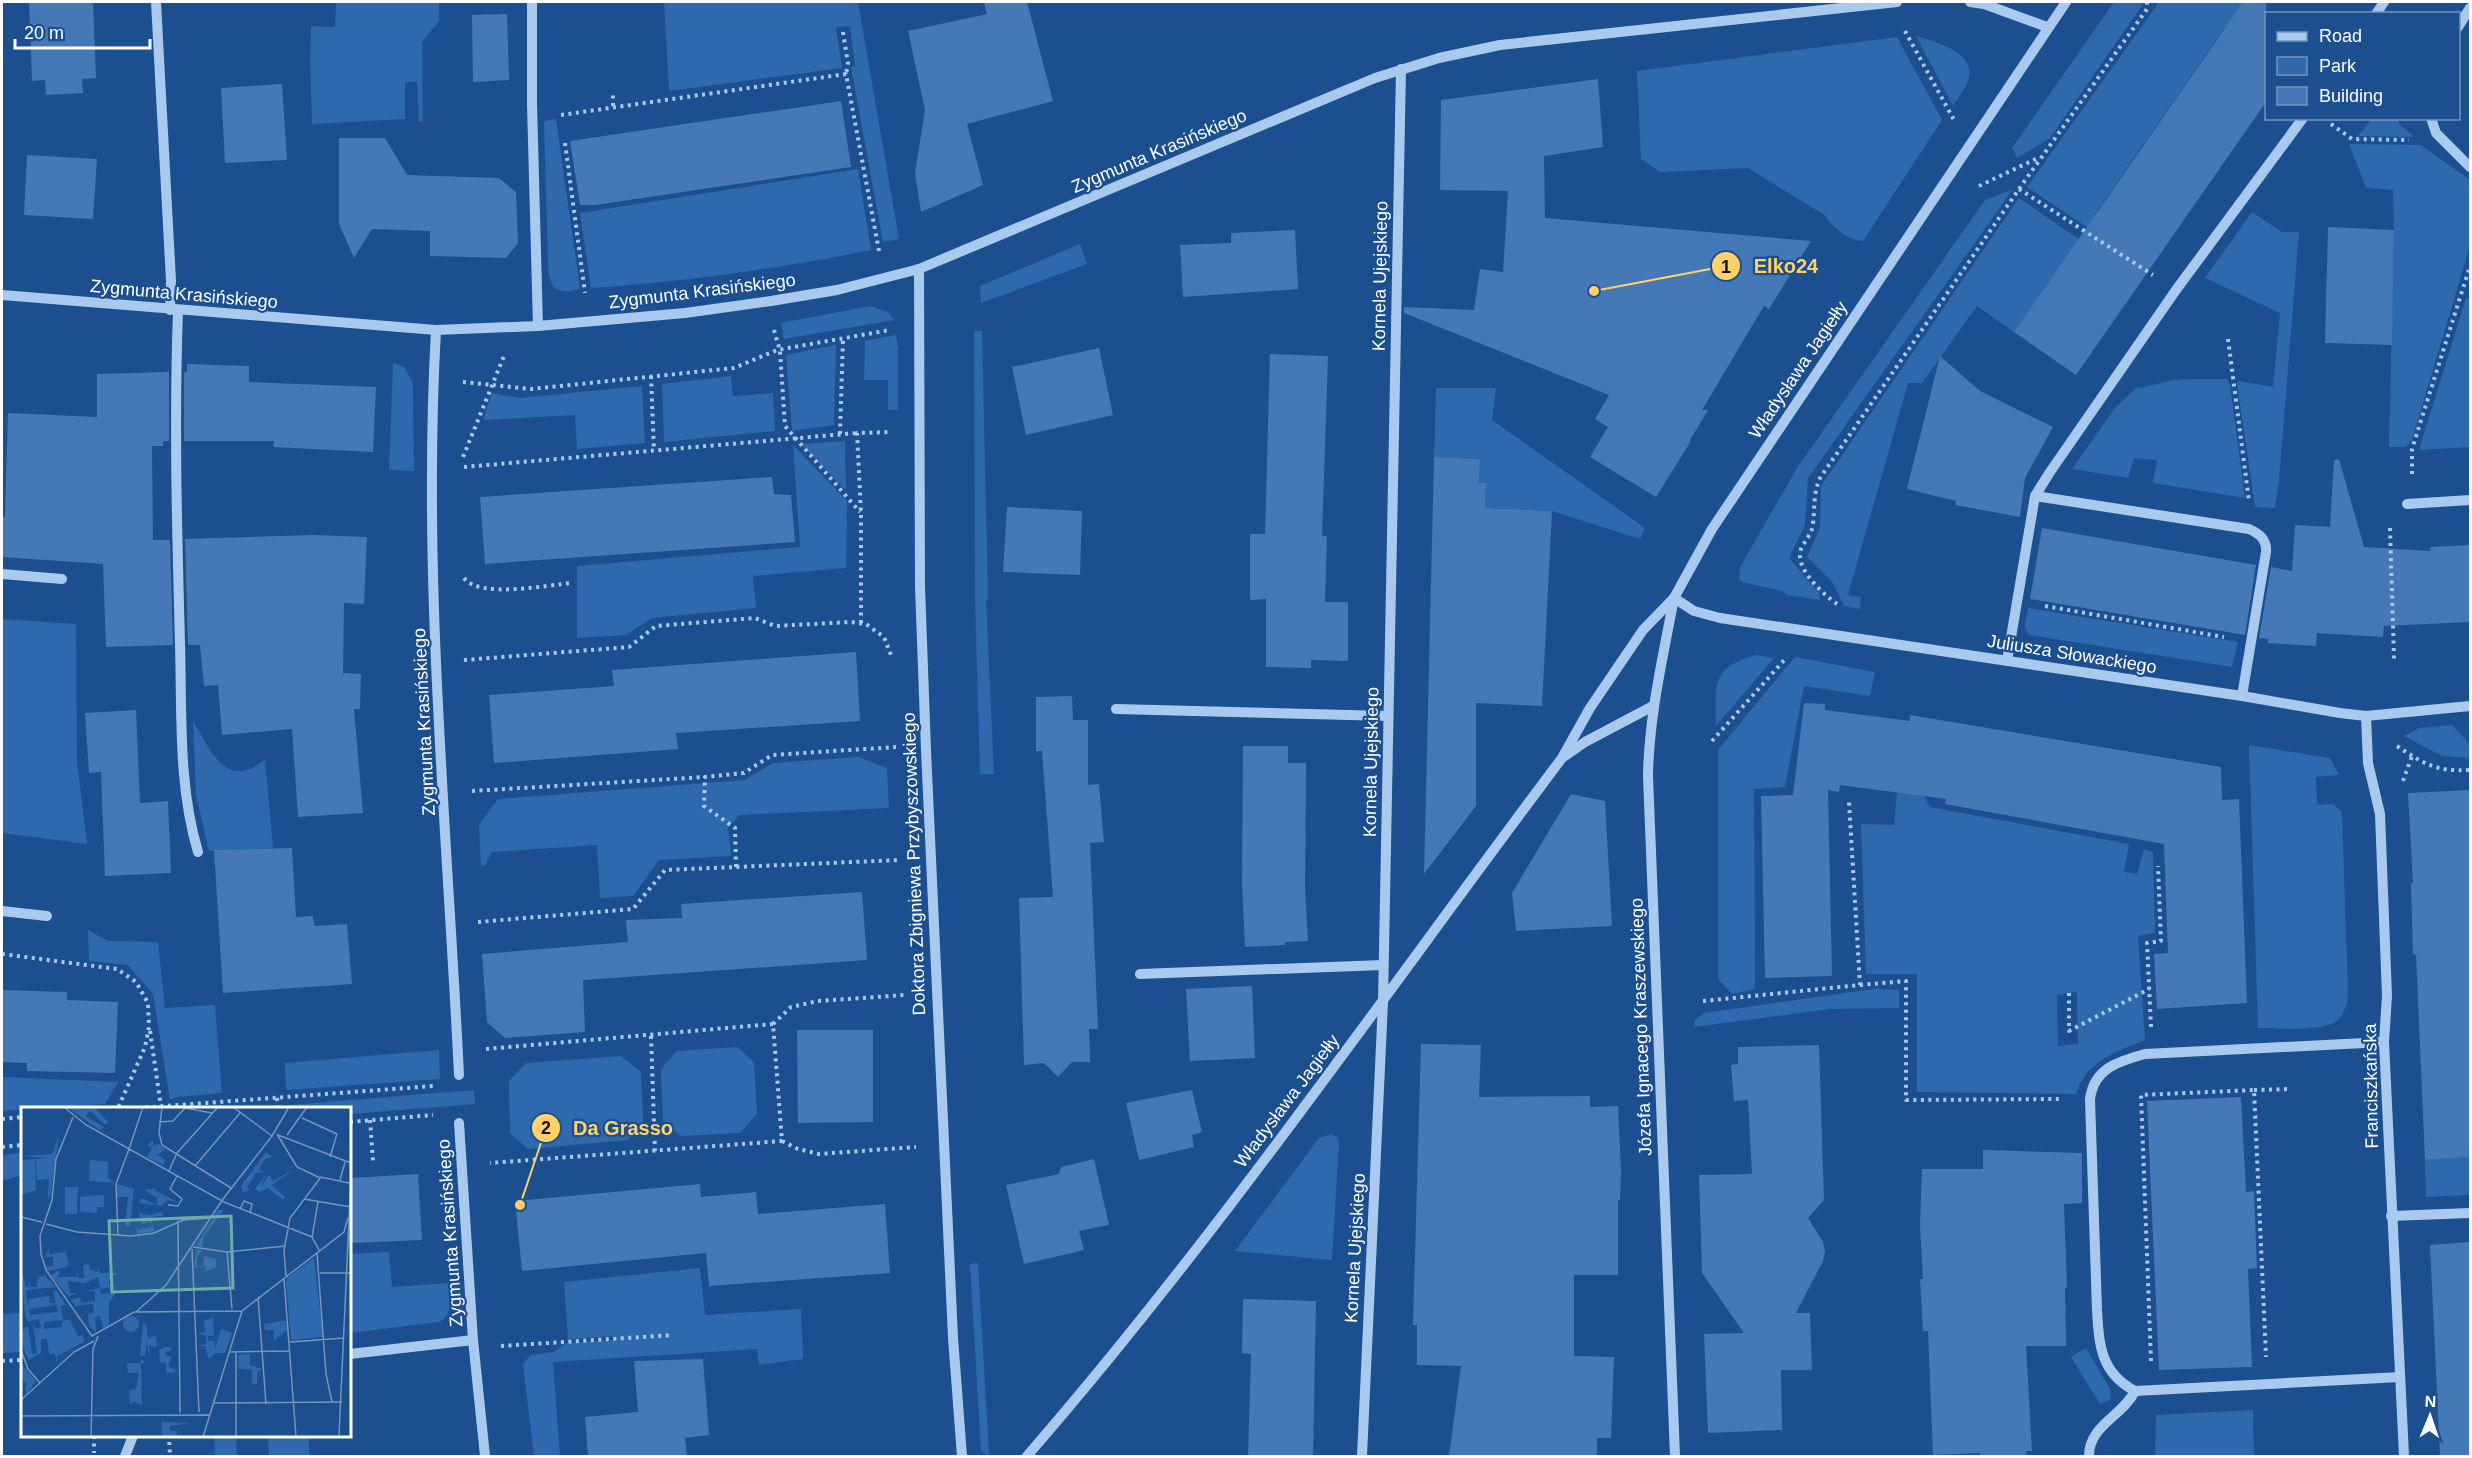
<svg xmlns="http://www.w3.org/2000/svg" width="2472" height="1458" font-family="Helvetica,sans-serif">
<rect width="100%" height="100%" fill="#1b4f8f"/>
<g fill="#2e69ad" fill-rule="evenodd">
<path d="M336 2H439V21L422 42 423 121 419 122 417 82H405V119L312 124 310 60 311 26 335 27Z"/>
<path d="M664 2H858L899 239 883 242 851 67 855 66 850 26 836 27 842 68 669 91Z"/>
<path d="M2114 2H2143V4L2050 138 2017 158 2012 148Z"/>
<path d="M2156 2H2250L2230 29 2225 27 2097 211 2101 215 2091 230 2027 187 2157 5Z"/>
<path d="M1916 36C1934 41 1979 53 1968 81 1965 89 1958 98 1953 106Z"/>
<path d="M1897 37 1942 120 1863 241C1850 241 1832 228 1826 216L1748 168 1660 172 1641 159 1637 71Z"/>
<path d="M2399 118V124L2414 137 2358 136 2372 119Z"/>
<path d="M556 119 580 289C556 294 550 291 548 265L544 121Z"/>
<path d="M2349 144 2421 145 2470 180V246L2412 440 2406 447H2389L2394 230 2393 190 2366 188Z"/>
<path d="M858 169 871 250C778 269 686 281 591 288L580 213Z"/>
<path d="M2013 189 1808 478 1805 525 1789 558 1819 593 1820 600 1787 595 1782 591 1742 582 1739 579 1740 567 1797 468 1985 200Z"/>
<path d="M2019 198 2083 242 2014 332 1977 306 1922 383H1908L1848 595 1861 597 1860 609 1844 606 1833 583 1807 557 1820 528 1821 486Z"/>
<path d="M2252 212 2282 232H2299L2279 481 2275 508 2255 507 2237 384 2239 381 2273 387 2280 313 2205 278Z"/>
<path d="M1080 244 1087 264 981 303 980 286Z"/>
<path d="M2466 298 2470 299V447L2419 450Z"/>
<path d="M870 306 888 312 894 320 784 339 781 323Z"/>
<path d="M974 331H982L988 599H986L994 774H980L975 598Z"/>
<path d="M896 335 898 347V410H888V380H864L865 341Z"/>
<path d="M836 345 834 425 792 431 786 355Z"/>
<path d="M393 363 404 367 413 383 414 471 389 470Z"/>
<path d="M731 376 733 396 773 393 775 431 664 442 662 384Z"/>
<path d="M2195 379H2227L2230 385 2245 498 2153 483 2157 460 2134 458 2128 478 2072 469 2115 408 2137 387 2140 388 2173 380Z"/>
<path d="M642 386 645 443 577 449 575 415 483 420 492 393 520 398Z"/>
<path d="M1436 388H1496L1492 420 1645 528 1640 539 1552 511 1485 508 1486 483H1479L1480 459 1434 457Z"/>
<path d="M845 441 846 491 801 444Z"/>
<path d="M793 445 847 501 846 568 753 576 756 608 652 618 626 635 577 638V566L800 547Z"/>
<path d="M2028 608 2238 642 2232 667 2029 635 2025 627Z"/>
<path d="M2 619 76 624 77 761 87 844 2 833Z"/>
<path d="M1756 655 1774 658 1716 726C1716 685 1710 668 1756 655Z"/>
<path d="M1795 657 1875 672 1870 696 1804 686 1785 787 1754 789 1755 989 1732 994 1718 979V750Z"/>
<path d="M193 721C210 750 227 792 265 759L273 848 209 851 196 795Z"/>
<path d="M2452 725 2470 744V758L2442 756 2404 736 2419 728Z"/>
<path d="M2249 745 2330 758 2339 775 2316 777 2317 805 2333 804 2342 812 2348 996C2347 1003 2345 1011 2340 1018 2329 1033 2276 1028 2258 1028Z"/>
<path d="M859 757 887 768 889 808 739 815 728 828 731 856 659 860 633 896 600 898 597 845 492 852 485 865 481 866 479 825 498 799 745 780 773 763Z"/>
<path d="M1897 792 1924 796 1930 807 2129 844 2124 872 2137 874 2144 849 2153 852 2155 933 2138 936 2145 1040C2116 1052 2086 1061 2076 1094L1917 1092V974H1866L1861 824 1894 825ZM2077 992 2078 1044 2058 1046 2057 995Z"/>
<path d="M88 930 108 941 158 942 165 1008 215 1005 222 1093 177 1097 170 1100 153 994 128 965 89 961Z"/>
<path d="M1874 989 1899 990V1008L1830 1009 1694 1027V1021L1704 1013Z"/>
<path d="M737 1047 754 1062 757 1114 740 1133 681 1136 663 1121 661 1069 677 1051Z"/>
<path d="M439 1050 440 1079 287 1090 286 1087 285 1063Z"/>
<path d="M621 1056 641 1072 643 1123 628 1140 528 1149 510 1133 509 1081 526 1063Z"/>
<path d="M2 1077 118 1082 105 1104 2 1111Z"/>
<path d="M474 1090 475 1104 350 1114V1108H290L289 1105Z"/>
<path d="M1331 1134 1338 1138 1339 1143 1332 1260 1235 1251 1319 1138Z"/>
<path d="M22 1153V1175L2 1181V1155Z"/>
<path d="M2470 1157V1195L2426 1197 2425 1160Z"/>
<path d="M389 1252 392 1287 449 1283C449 1297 454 1315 439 1322L350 1333V1254Z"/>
<path d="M978 1263 989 1454 988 1456 981 1451 970 1264Z"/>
<path d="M700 1268 705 1315 801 1309 803 1359 759 1365 757 1349 553 1362 560 1456H534L523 1365 530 1355 554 1352 566 1343 616 1340 615 1336 568 1339 564 1282Z"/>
<path d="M22 1313V1352L2 1353V1314Z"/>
<path d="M2086 1348 2111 1391 2110 1400 2100 1404 2071 1357Z"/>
<path d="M2253 1410 2254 1456H2155L2156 1415Z"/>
<path d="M214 1436H236L237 1456H215Z"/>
<path d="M268 1436H309V1456H269Z"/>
</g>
<g fill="#4478b7">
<path d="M29 2H93L96 78 82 79 83 93 46 95 45 80 32 81Z"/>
<path d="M984 2H1027L1053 101 967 124 983 185 921 212 915 173 925 110 908 31 987 14Z"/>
<path d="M2243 2H2266V102L2076 375 2014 332Z"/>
<path d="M507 14 509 80 473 82 472 15Z"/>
<path d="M1598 79 1603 147 1544 156 1545 218 1811 241 1769 309 1764 306 1702 410H1708L1690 440 1691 441 1656 497 1590 457 1608 427 1595 419 1609 395 1404 313V307L1474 310 1480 269 1503 272 1508 191 1440 190 1441 100Z"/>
<path d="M282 84 287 160 225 163 221 88Z"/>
<path d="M841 101 851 167 595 205H580L570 141Z"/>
<path d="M339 138H385L407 175 499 178 516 192 518 243 506 258 430 256V231L372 229 354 258 339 224Z"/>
<path d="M27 155 97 159 93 219 24 215Z"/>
<path d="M2328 227 2394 230 2392 345 2325 343Z"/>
<path d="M1295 230 1298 289 1183 297 1180 245 1231 243V233Z"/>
<path d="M1099 348 1113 415 1026 435 1012 367Z"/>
<path d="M1270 354 1328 356 1322 536H1327L1325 602H1348V661L1311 660V668L1266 667V599L1250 600V534H1265Z"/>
<path d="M1940 356 1980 391 2053 427 2025 478 2020 517 1955 505 1956 501 1907 489Z"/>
<path d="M187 364 249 366V382L376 387 373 452 273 447 274 441H184V372H187Z"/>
<path d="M169 372V441H163V446H152L153 540H170L173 645 106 647 103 564 2 557V516L5 517 8 413 97 417V374Z"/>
<path d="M1434 457 1480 459 1479 483H1486L1485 508 1552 511 1542 706 1476 703V806L1424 874Z"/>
<path d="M2339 459 2364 547 2431 551 2430 547 2470 545V622L2384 626 2383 637 2317 633 2316 646 2268 643V639L2259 638 2271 567 2292 571 2295 525 2330 527 2334 460Z"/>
<path d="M772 477 774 494 791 495 795 542 485 564 480 497Z"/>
<path d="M1007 507 1082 511 1080 575 1003 572Z"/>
<path d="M2042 528 2256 565 2245 635 2030 599Z"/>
<path d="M314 535 367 537 364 604 344 603 343 673 361 674 360 709H354L363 813 298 817 292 729 222 735 218 685 204 686 200 645H188L185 539Z"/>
<path d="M856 652 860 721 676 733 678 749 494 763 489 695 614 686 612 670Z"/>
<path d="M1072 696 1073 720H1088V785L1099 784 1104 842 1090 843 1098 1029H1089L1090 1062H1072L1058 1077 1044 1063 1024 1065 1019 898 1053 897 1042 751H1036V697Z"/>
<path d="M1804 703 1825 704V710L1910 721V715L2221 767 2222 800 2239 799 2247 1003 2157 1009 2154 954 2168 953 2164 844 1945 804 1946 799 1840 785 1839 792 1828 790 1832 976 1765 978 1761 796 1793 795Z"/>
<path d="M136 710 140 803 168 801 171 873 105 876 101 772 89 773 85 713Z"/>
<path d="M1243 746H1288V763H1306L1305 889 1308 941 1285 942V945L1245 947 1242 883Z"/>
<path d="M2470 790V1157L2425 1160 2416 955 2413 954 2411 883H2413L2408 793Z"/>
<path d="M1571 794 1605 801 1612 926 1516 931 1512 893Z"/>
<path d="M292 848 296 917 313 916 314 926 347 924 352 984 223 993 214 850Z"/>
<path d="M862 892 867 960 583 980 585 1032 505 1038 487 1022 482 954 628 942 626 920 682 918 681 904Z"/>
<path d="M1252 986 1255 1058 1190 1061 1186 989Z"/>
<path d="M2 990 67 992V1000L118 1002 115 1073 27 1071V1063L2 1062Z"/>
<path d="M797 1030H873V1122L798 1123Z"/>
<path d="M1421 1044 1481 1045 1479 1097 1590 1096V1107L1618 1106 1621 1171 1620 1200H1618V1275H1574V1356L1614 1357 1611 1438H1597V1456H1449L1461 1366 1417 1365V1325H1413Z"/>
<path d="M1819 1045 1824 1200 1808 1218 1823 1242 1825 1251 1823 1261 1796 1313H1810L1812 1370H1781L1782 1430 1708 1433 1704 1334 1744 1333 1702 1273 1699 1175 1752 1174 1748 1100 1734 1101 1731 1065 1738 1064V1047Z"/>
<path d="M1192 1090 1202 1132 1192 1135 1194 1147 1139 1160 1126 1103Z"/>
<path d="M2241 1097 2246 1192 2254 1191 2257 1268 2248 1269 2252 1367 2159 1370 2147 1101Z"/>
<path d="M1983 1150 2082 1153V1203L2064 1204 2067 1288H2065L2066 1346H2026L2032 1451H2026L2027 1456H1980V1453L1933 1455 1928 1331H1923L1920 1279H1923L1920 1225 1922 1169H1983Z"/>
<path d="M1094 1159 1109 1225 1079 1231 1084 1250 1024 1264 1006 1185 1059 1174 1061 1167Z"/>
<path d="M418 1174 422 1240 350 1243V1178Z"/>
<path d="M700 1184 701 1197 756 1192 758 1214 885 1204 890 1273 709 1286 706 1253 522 1271 515 1201Z"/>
<path d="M2470 1242V1456H2440L2430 1245Z"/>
<path d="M1243 1299 1316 1301 1313 1456H1248L1251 1354 1242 1353Z"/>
<path d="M703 1359 709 1435 685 1438 687 1456H588L585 1417 638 1412 634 1361Z"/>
</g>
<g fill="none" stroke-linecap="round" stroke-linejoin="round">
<g stroke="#a9c9ee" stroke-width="4" stroke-dasharray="3 4.5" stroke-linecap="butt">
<path d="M1905 31 1954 120"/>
<path d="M843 32 848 64 846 74"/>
<path d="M613 106V92"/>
<path d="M561 115 846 74 879 251"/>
<path d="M2331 124 2352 139 2409 140"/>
<path d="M565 143 585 293"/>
<path d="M1979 186 2040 157"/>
<path d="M2019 189 2153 275"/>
<path d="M774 330 780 351 785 426 860 512"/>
<path d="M2228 339 2249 501"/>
<path d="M651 376 654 451"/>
<path d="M463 382 531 389 734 368 777 350 890 330"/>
<path d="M840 434 843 339"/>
<path d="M463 457 504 356"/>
<path d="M464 467 857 433"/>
<path d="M2412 474V449L2470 266"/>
<path d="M2390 528 2394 659"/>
<path d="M464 578C480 599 547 585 572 583"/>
<path d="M1837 604C1823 594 1794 568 1801 549 1805 540 1812 534 1813 524 1815 507 1813 494 1820 478L2019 189 2147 9V2"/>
<path d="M2045 606 2224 637"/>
<path d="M861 623V513L857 433 891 432"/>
<path d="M464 660 629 647 656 626 755 618 775 626 850 622 866 624 884 637 891 655"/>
<path d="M1712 741 1787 657"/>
<path d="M2397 746C2424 764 2437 772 2470 770"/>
<path d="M2403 781 2412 756"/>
<path d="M472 791 705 777"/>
<path d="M736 867 735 828 704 806 705 777 744 773 772 755 896 747"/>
<path d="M478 922 633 909 665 870 900 860"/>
<path d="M2 954 117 969 136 982 148 1003 149 1027 145 1047 118 1108"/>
<path d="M1860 985 1906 981V1100L2062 1099"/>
<path d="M2069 993V1031L2149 989"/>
<path d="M1703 1001 1860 985 1849 802"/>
<path d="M773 1024 791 1007 818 1001 905 995V992"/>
<path d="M2151 1027 2147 943 2161 941 2158 866"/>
<path d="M150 1031 161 1107"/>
<path d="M651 1036 655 1151"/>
<path d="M486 1049 773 1024 782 1141 490 1163"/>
<path d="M2254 1090 2291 1089"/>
<path d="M277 1098 278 1108"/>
<path d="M138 1108 433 1086"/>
<path d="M2 1119 22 1117"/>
<path d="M370 1120 373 1161"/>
<path d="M350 1122 433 1115"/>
<path d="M782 1141 798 1149 819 1154 916 1147"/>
<path d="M2 1147 22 1145"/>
<path d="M501 1346 673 1335"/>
<path d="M2 1361 22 1360"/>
<path d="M2151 1361 2141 1095 2254 1090 2266 1357"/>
<path d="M94 1436V1453"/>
<path d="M160 1436H169L170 1456"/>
</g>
<g stroke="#a9c9ee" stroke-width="10">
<path d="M156 2 171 281 170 310"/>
<path d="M532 2V104L538 326"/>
<path d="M1970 2 1984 4 2047 27"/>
<path d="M2376 14 2384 2"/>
<path d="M2458 27 2470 8"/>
<path d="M2431 118 2436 133 2470 167"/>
<path d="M919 269 920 587 926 750 953 1338 962 1456"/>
<path d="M2 295 436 330 538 326 685 313 771 301 837 290 919 269 1375 78 1439 58 1500 45 1897 2"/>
<path d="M178 310C174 421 177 532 180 644 182 713 178 786 198 852"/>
<path d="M436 330C422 578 447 827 459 1075"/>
<path d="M2407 504 2470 500"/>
<path d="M2 574 62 579"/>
<path d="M1674 598C1663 657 1649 716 1648 776L1675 1456"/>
<path d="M1674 598 1694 611 1720 618 2242 696 2340 713 2366 716 2470 706"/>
<path d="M2007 661 2035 496"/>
<path d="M2242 696 2266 552C2267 540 2260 534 2249 529L2035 496 2050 472 2176 290 2303 118"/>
<path d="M1116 709 1388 716"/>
<path d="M2366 716 2368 763 2380 814 2387 996 2384 1042 2404 1456"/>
<path d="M1565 756 1585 742 1653 706"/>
<path d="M2 911 47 916"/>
<path d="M1140 974 1383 965"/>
<path d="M2384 1042 2145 1054C2119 1061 2094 1068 2090 1099L2097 1310C2099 1346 2101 1373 2135 1391L2400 1377"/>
<path d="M459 1123 473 1340 485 1456"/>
<path d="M2391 1216 2470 1213"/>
<path d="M350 1354 473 1340"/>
<path d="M125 1456 133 1436"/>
<path d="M1027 1456C1219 1235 1386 992 1562 758L1590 708 1643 630 1674 598 1712 529 2066 2"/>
<path d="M1362 1456 1383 1002 1401 69"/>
<path d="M2089 1456C2089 1425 2123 1416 2135 1391"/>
</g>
</g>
<g text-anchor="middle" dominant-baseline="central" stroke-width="4.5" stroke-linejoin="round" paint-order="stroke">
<g font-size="18" fill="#fff" stroke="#1b4f8f">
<text transform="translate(1159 151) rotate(-23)">Zygmunta Krasińskiego</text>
<text transform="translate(1380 276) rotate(-89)">Kornela Ujejskiego</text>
<text transform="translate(702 291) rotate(-7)">Zygmunta Krasińskiego</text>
<text transform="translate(184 294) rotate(5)">Zygmunta Krasińskiego</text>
<text transform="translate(1798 370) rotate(-56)">Władysława Jagiełły</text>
<text transform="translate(2072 654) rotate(9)">Juliusza Słowackiego</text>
<text transform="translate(424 722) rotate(-93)">Zygmunta Krasińskiego</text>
<text transform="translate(1371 762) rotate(-89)">Kornela Ujejskiego</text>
<text transform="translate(914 864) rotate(-92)">Doktora Zbigniewa Przybyszowskiego</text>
<text transform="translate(1641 1027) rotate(-92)">Józefa Ignacego Kraszewskiego</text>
<text transform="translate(2371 1086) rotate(-91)">Franciszkańska</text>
<text transform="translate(1287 1101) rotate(-53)">Władysława Jagiełły</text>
<text transform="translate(450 1233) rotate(-94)">Zygmunta Krasińskiego</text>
<text transform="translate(1355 1248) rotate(-87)">Kornela Ujejskiego</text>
</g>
</g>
<g transform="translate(21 1107)">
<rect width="330" height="330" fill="#1b4f8f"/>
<path d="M46 0H73L87 15 84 18 69 4 64 9 83 20 79 23ZM38 28 29 90 27 89 28 72 16 73 15 52 28 51 0 49 31 47ZM132 33V39L138 37 144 43 136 48 145 53 142 58 126 50 131 41 126 38ZM245 45 251 50 243 53 238 63 243 65 235 66 226 80 229 82 222 86 220 79ZM14 52 15 83 0 88V53ZM69 53 87 55V71L94 76 68 74ZM275 61 251 78 264 90 262 93 247 81 239 85 234 82 245 67 240 80 248 68 252 74ZM96 77 113 82 109 119H104L107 90H96ZM44 80H57L56 107H44ZM135 81 134 83 158 96 146 93 141 99 118 96 120 91 136 98V91L123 83ZM77 88H83V100H76V106L59 105V90ZM118 102 119 106 128 108 142 105V109L130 110 133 124 116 127 115 119 117 123 131 120 130 115 121 117 118 108ZM197 103H203L183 129 181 140 175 139ZM28 141V147H30L44 145V141L48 160 45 156 46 160 27 164 25 160 32 159V150H24ZM175 143H182L176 149V160L182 159 183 149 195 152V161L184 164V159L173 161ZM293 151 302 230 270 233 265 172ZM68 157 69 163 76 165 78 160V166H96L88 173V178L96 179 79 182 80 187 95 186 88 195V218L82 222 79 209 74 210 75 226 68 218 67 207 73 206 72 197 54 199 50 193 59 190 60 196 74 194V184H66L79 181 77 170 64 176 47 174 49 186H56L48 190 30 169 36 164H39L37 170H56V162L57 171H63L62 158ZM0 161 5 180H8L6 173 10 180H16L17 170 24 169 35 180 5 183 7 199 8 192 28 189 29 196H35L32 185 35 183 45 198 40 199 42 213 23 215V222L41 220 42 213H49L57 229 62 228 63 235 36 249V259L34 247H28L26 232H20V246L8 253 3 244 0 224 7 219 11 247H16L12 217 15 222 20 220 18 212 7 215 4 209ZM35 198 37 205 9 208 8 202ZM192 205 193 229H187V234H193L194 242 200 222 211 226 204 246H194L188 253 184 239H177L185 237V229L177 226 184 225 183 214 191 211ZM102 217a8 8 0 1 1 16 0a8 8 0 1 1-16 0ZM260 214H265L266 223 253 234 252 242 253 223H244L243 217ZM122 217H125L127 232 135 228 136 240 128 238 129 257 126 233 124 249H119ZM144 240H150V244L144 245 145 249H151L147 259 157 265 145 266V256L139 255 138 243ZM229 247V258L241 262 236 265V277H231V263L218 262 217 248ZM105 251 106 256H120V252L125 255 120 257 121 298 114 295 109 297 108 283 115 282 118 266H107ZM0 256 15 274 5 287V275L0 274ZM141 311 142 315 170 316 149 319V324H156L155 330H137L141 328Z" fill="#2e69ad" fill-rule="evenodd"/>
<path fill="none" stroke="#7695bc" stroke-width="1.5" d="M43 0 65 18 203 95 291 130M141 0 138 26 141 38 210 81M212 0 251 29M52 10 35 52 31 93 19 129 20 147 25 163 71 229 113 205 221 204M281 11 316 27 309 50M138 15 152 14 164 1 191 6M256 27 276 60 299 71M257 28 330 56M266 28 286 0M108 42 122 0M174 59 219 6M148 64 156 46 197 0M319 73 324 55M283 92 330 100M297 95 291 130 298 143M147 98 157 99 161 92 149 82 156 69M219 102 223 94 231 97 229 106M0 110 21 115M157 114 159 306M25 117 56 125 110 129 133 126 162 113 189 111M97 128 95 77 108 42M172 140 206 145 264 139M171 142 178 305M206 145 211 202M296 146 305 267 311 295M299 166H330M265 169 263 143 269 111 300 70 328 76M263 171 275 330M237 190 245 297M115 205 145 178 202 92 251 29 268 0M269 235 323 231M0 243 7 262 19 276M208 245 269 244M215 246V330M0 293 53 245 73 234M192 296 321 295M0 309 188 308M318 328 330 70M70 330 72 242 77 229M182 330 221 204 323 125 327 111"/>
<path fill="#6fada8" fill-opacity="0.15" stroke="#6fada8" stroke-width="3" d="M210 109 212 181 91 185 88 114Z"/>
<rect width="330" height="330" fill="none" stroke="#fff" stroke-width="3"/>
</g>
<path fill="none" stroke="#ffd166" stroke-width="2" d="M1594 291L1726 266M520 1205L546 1128"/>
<g fill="#ffd166" stroke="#1b4f8f" stroke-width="2">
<circle cx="1594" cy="291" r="6"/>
<circle cx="520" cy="1205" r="6"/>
<circle cx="1726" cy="266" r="15"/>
<circle cx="546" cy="1128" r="15"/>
</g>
<g font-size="18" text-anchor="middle" font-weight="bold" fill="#111">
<text x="1726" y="273">1</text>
<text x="546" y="1134">2</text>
</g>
<g font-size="20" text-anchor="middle" font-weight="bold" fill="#ffd166" stroke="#1b4f8f" stroke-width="4.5" stroke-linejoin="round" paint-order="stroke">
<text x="1786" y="273">Elko24</text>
<text x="623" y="1135">Da Grasso</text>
</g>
<rect width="2472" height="1458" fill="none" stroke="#ffffff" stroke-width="6"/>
<rect x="2265" y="12" width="195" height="108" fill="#1b4f8f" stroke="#7695bc" stroke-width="1.5"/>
<rect x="2277" y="32" width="30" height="9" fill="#a9c9ee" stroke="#7695bc" stroke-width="1.5"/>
<text x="2319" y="42" font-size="18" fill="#ffffff">Road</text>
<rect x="2277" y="57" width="30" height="18" fill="#2e69ad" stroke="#7695bc" stroke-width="1.5"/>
<text x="2319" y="72" font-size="18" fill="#ffffff">Park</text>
<rect x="2277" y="87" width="30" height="18" fill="#4478b7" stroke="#7695bc" stroke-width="1.5"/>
<text x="2319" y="102" font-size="18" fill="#ffffff">Building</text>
<g transform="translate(2430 1416) rotate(2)" stroke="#1b4f8f" stroke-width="4.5" paint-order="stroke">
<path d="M0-4.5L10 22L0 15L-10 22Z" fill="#ffffff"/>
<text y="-9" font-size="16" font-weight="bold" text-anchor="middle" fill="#ffffff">N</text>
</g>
<path d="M15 39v9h135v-9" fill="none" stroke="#ffffff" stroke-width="3"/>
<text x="24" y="39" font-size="18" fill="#ffffff" stroke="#1b4f8f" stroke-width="4.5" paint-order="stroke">20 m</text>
</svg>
